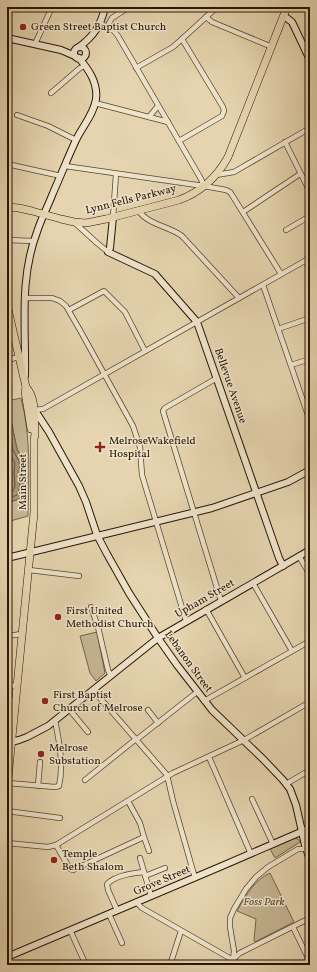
<svg xmlns="http://www.w3.org/2000/svg" width="317" height="972" font-family="Vollkorn,serif">
<rect width="100%" height="100%" fill="#e5d4af"/>
<filter id="stains"><feTurbulence type="fractalNoise" baseFrequency=".005" numOctaves="4"/><feColorMatrix values="0 0 0 0 .2 0 0 0 0 .09 0 0 0 0 .02 0 0 0 .5 -.17"/></filter>
<radialGradient id="worn" r=".72"><stop offset=".6" stop-color="#630" stop-opacity="0"/><stop offset="1" stop-color="#630" stop-opacity=".3"/></radialGradient>
<g fill="#c5b492" stroke="#76644a">
<path d="M21 398C31 436 29 477 28 516L7 522V503L19 499 24 489 23 472 24 463 22 457 17 449 11 420 7 409V401Z"/>
<path d="M97 632 105 673 96 681 90 673 80 636Z"/>
<path d="M295 838 298 839 300 842 275 858 270 849Z"/>
<path d="M270 873 294 922 255 942 254 940 256 919 237 911C244 898 255 879 270 873Z"/>
</g>
<path fill="#a59374" stroke="#736146" d="M7 409 11 420 17 449 23 460V472L24 489 22 491V493L24 494V496L21 495 19 499 7 503Z"/>
<g fill="none" stroke-linecap="round" stroke-linejoin="round">
<g stroke="#66543b" stroke-width="1">
<path d="M7 421 13 450 20 463 19 472 20 487 17 495 7 499"/>
<path d="M7 443 9 452 15 463 14 472 15 486 13 491 7 494"/>
</g>
<defs>
<g id="street">
<path d="M206 17 212 22 272 47"/>
<path d="M100 23 114 31 118 36 201 179 204 186"/>
<path d="M107 27 112 18 129 7"/>
<path d="M182 39 217 7"/>
<path d="M35 44 52 7"/>
<path d="M304 47 310 43"/>
<path d="M136 68 173 47 182 39 223 107 224 111 222 116 179 141"/>
<path d="M51 93 80 68 85 66"/>
<path d="M95 103 168 122"/>
<path d="M17 115 48 126 76 140"/>
<path d="M149 117 158 106"/>
<path d="M285 142 310 192"/>
<path d="M7 164 61 176"/>
<path d="M65 166 204 186 226 190 230 192 232 195 281 274"/>
<path d="M216 175 234 172 310 128"/>
<path d="M138 210C148 225 169 226 182 236L239 298"/>
<path d="M243 212 300 174"/>
<path d="M113 217 116 174"/>
<path d="M75 223 97 243 108 252"/>
<path d="M286 230 310 216"/>
<path d="M7 240 33 241"/>
<path d="M306 260 310 267"/>
<path d="M263 285 310 421"/>
<path d="M24 298H52L60 301 66 306 81 332 133 426 140 447 142 475 186 621"/>
<path d="M69 310 104 291 125 312 145 351"/>
<path d="M278 329 310 318"/>
<path d="M7 360 19 357"/>
<path d="M291 365 310 359"/>
<path d="M217 378 165 408 163 411 221 601"/>
<path d="M35 410 43 409 310 258"/>
<path d="M299 556 310 575"/>
<path d="M29 570 79 576"/>
<path d="M253 583 292 651"/>
<path d="M91 607 98 627 108 670 111 676"/>
<path d="M206 609 245 678"/>
<path d="M7 636 22 634"/>
<path d="M7 685 17 686"/>
<path d="M93 690 167 775 173 801 195 878"/>
<path d="M7 701 16 702"/>
<path d="M204 701 310 641"/>
<path d="M69 709 88 732"/>
<path d="M148 710 158 723"/>
<path d="M136 740 197 692"/>
<path d="M209 757 251 854"/>
<path d="M85 780 136 739"/>
<path d="M8 783 55 787 59 786C64 764 59 741 55 720"/>
<path d="M286 784 310 770"/>
<path d="M38 786 40 762"/>
<path d="M252 799 273 844"/>
<path d="M7 811 60 818"/>
<path d="M144 837 149 851"/>
<path d="M7 843 48 847 56 845 173 773 244 740 310 702"/>
<path d="M56 845 70 869 73 870 144 837 140 823 128 801"/>
<path d="M140 858 151 896"/>
<path d="M145 876 165 868"/>
<path d="M136 902 142 908 233 960 240 965"/>
<path d="M117 910 108 890 107 884C116 875 132 873 144 872"/>
<path d="M109 914 122 943"/>
<path d="M293 927 309 960"/>
<path d="M70 930 86 965"/>
<path d="M233 960 234 951 230 927V918L234 909 246 889 256 877 268 867 298 849H306"/>
<path d="M170 965 181 931"/>
<path d="M226 965C232 962 235 957 240 953L310 918"/>
</g>
<g id="secondary">
<path d="M284 16 292 22 310 60"/>
<path d="M7 38 61 50 75 56"/>
<path d="M79 47C94 36 101 25 105 7"/>
<circle cx="80" cy="53" r="6"/>
<path d="M113 217 110 248 108 252 155 274 197 322 279 558 283 566"/>
<path d="M25 376C26 327 19 279 37 232 41 219 48 206 53 193 61 175 68 157 76 140 82 127 94 114 96 99 98 83 89 70 79 58"/>
<path d="M34 409 49 432 79 486 86 502 97 535 107 554 129 593 158 638 177 665 212 710 263 759 283 780 290 789 296 805 305 845 310 860"/>
<path d="M7 558 212 508 288 482 310 470"/>
<path d="M7 743 19 740 27 737 48 726 158 638 310 550"/>
<path d="M7 957 222 866 310 828"/>
</g>
<g id="primary">
<path d="M7 207 19 208 32 211 61 219 74 222 86 223 106 219 179 200C201 192 217 177 228 157L287 7"/>
<path d="M7 305 26 387C37 399 34 420 35 435L34 439V513L7 788"/>
<path d="M26 387 25 392 31 429"/>
</g>
</defs>
<use href="#street" stroke="#57452d" stroke-width="6"/>
<use href="#secondary" stroke="#281502" stroke-width="8"/>
<use href="#primary" stroke="#281502" stroke-width="8"/>
<use href="#street" stroke="#eee3cb" stroke-width="4.5"/>
<use href="#secondary" stroke="#eee3cb" stroke-width="6"/>
<use href="#primary" stroke="#e5d4af" stroke-width="7"/>
</g>
<g fill="#8f2418" stroke="#eee3cb" stroke-width="1.5">
<circle cx="23" cy="27" r="4"/>
<path d="M98 441h4v4h4v4h-4v4h-4v-4h-4v-4h4z"/>
<circle cx="58" cy="617" r="4"/>
<circle cx="45" cy="701" r="4"/>
<circle cx="41" cy="754" r="4"/>
<circle cx="54" cy="860" r="4"/>
</g>
<g text-anchor="middle" dominant-baseline="central" stroke-width="3" stroke-linejoin="round" paint-order="stroke">
<g font-size="11" fill="#281502" stroke="#eee3cb" text-anchor="start">
<text x="31" y="27">Green Street Baptist Church</text>
<text x="109" y="441">MelroseWakefield<tspan x="109" dy="13">Hospital</tspan></text>
<text x="66" y="611">First United<tspan x="66" dy="13">Methodist Church</tspan></text>
<text x="53" y="695">First Baptist<tspan x="53" dy="13">Church of Melrose</tspan></text>
<text x="49" y="748">Melrose<tspan x="49" dy="13">Substation</tspan></text>
<text x="62" y="854">Temple<tspan x="62" dy="13">Beth Shalom</tspan></text>
</g>
<g font-size="11" fill="#281502" stroke="#eee3cb">
<text transform="translate(131 200) rotate(-14)">Lynn Fells Parkway</text>
<text transform="translate(230 386) rotate(71)">Bellevue Avenue</text>
<text transform="translate(23 482) rotate(-90)">Main Street</text>
<text transform="translate(205 599) rotate(-30)">Upham Street</text>
<text transform="translate(188 662) rotate(54)">Lebanon Street</text>
<text transform="translate(162 881) rotate(-23)">Grove Street</text>
</g>
<g font-size="11" font-style="italic" fill="#57452d" stroke="#eee3cb">
<text x="264" y="902">Foss Park</text>
</g>
</g>
<rect width="317" height="972" fill="none" stroke="#e5d4af" stroke-width="24"/>
<rect x="8" y="8" width="301" height="956" fill="none" stroke="#281502" stroke-width="2"/>
<rect x="12" y="12" width="293" height="948" fill="none" stroke="#281502"/>
<rect width="100%" height="100%" filter="url(#stains)"/>
<rect width="100%" height="100%" fill="url(#worn)"/>
</svg>
